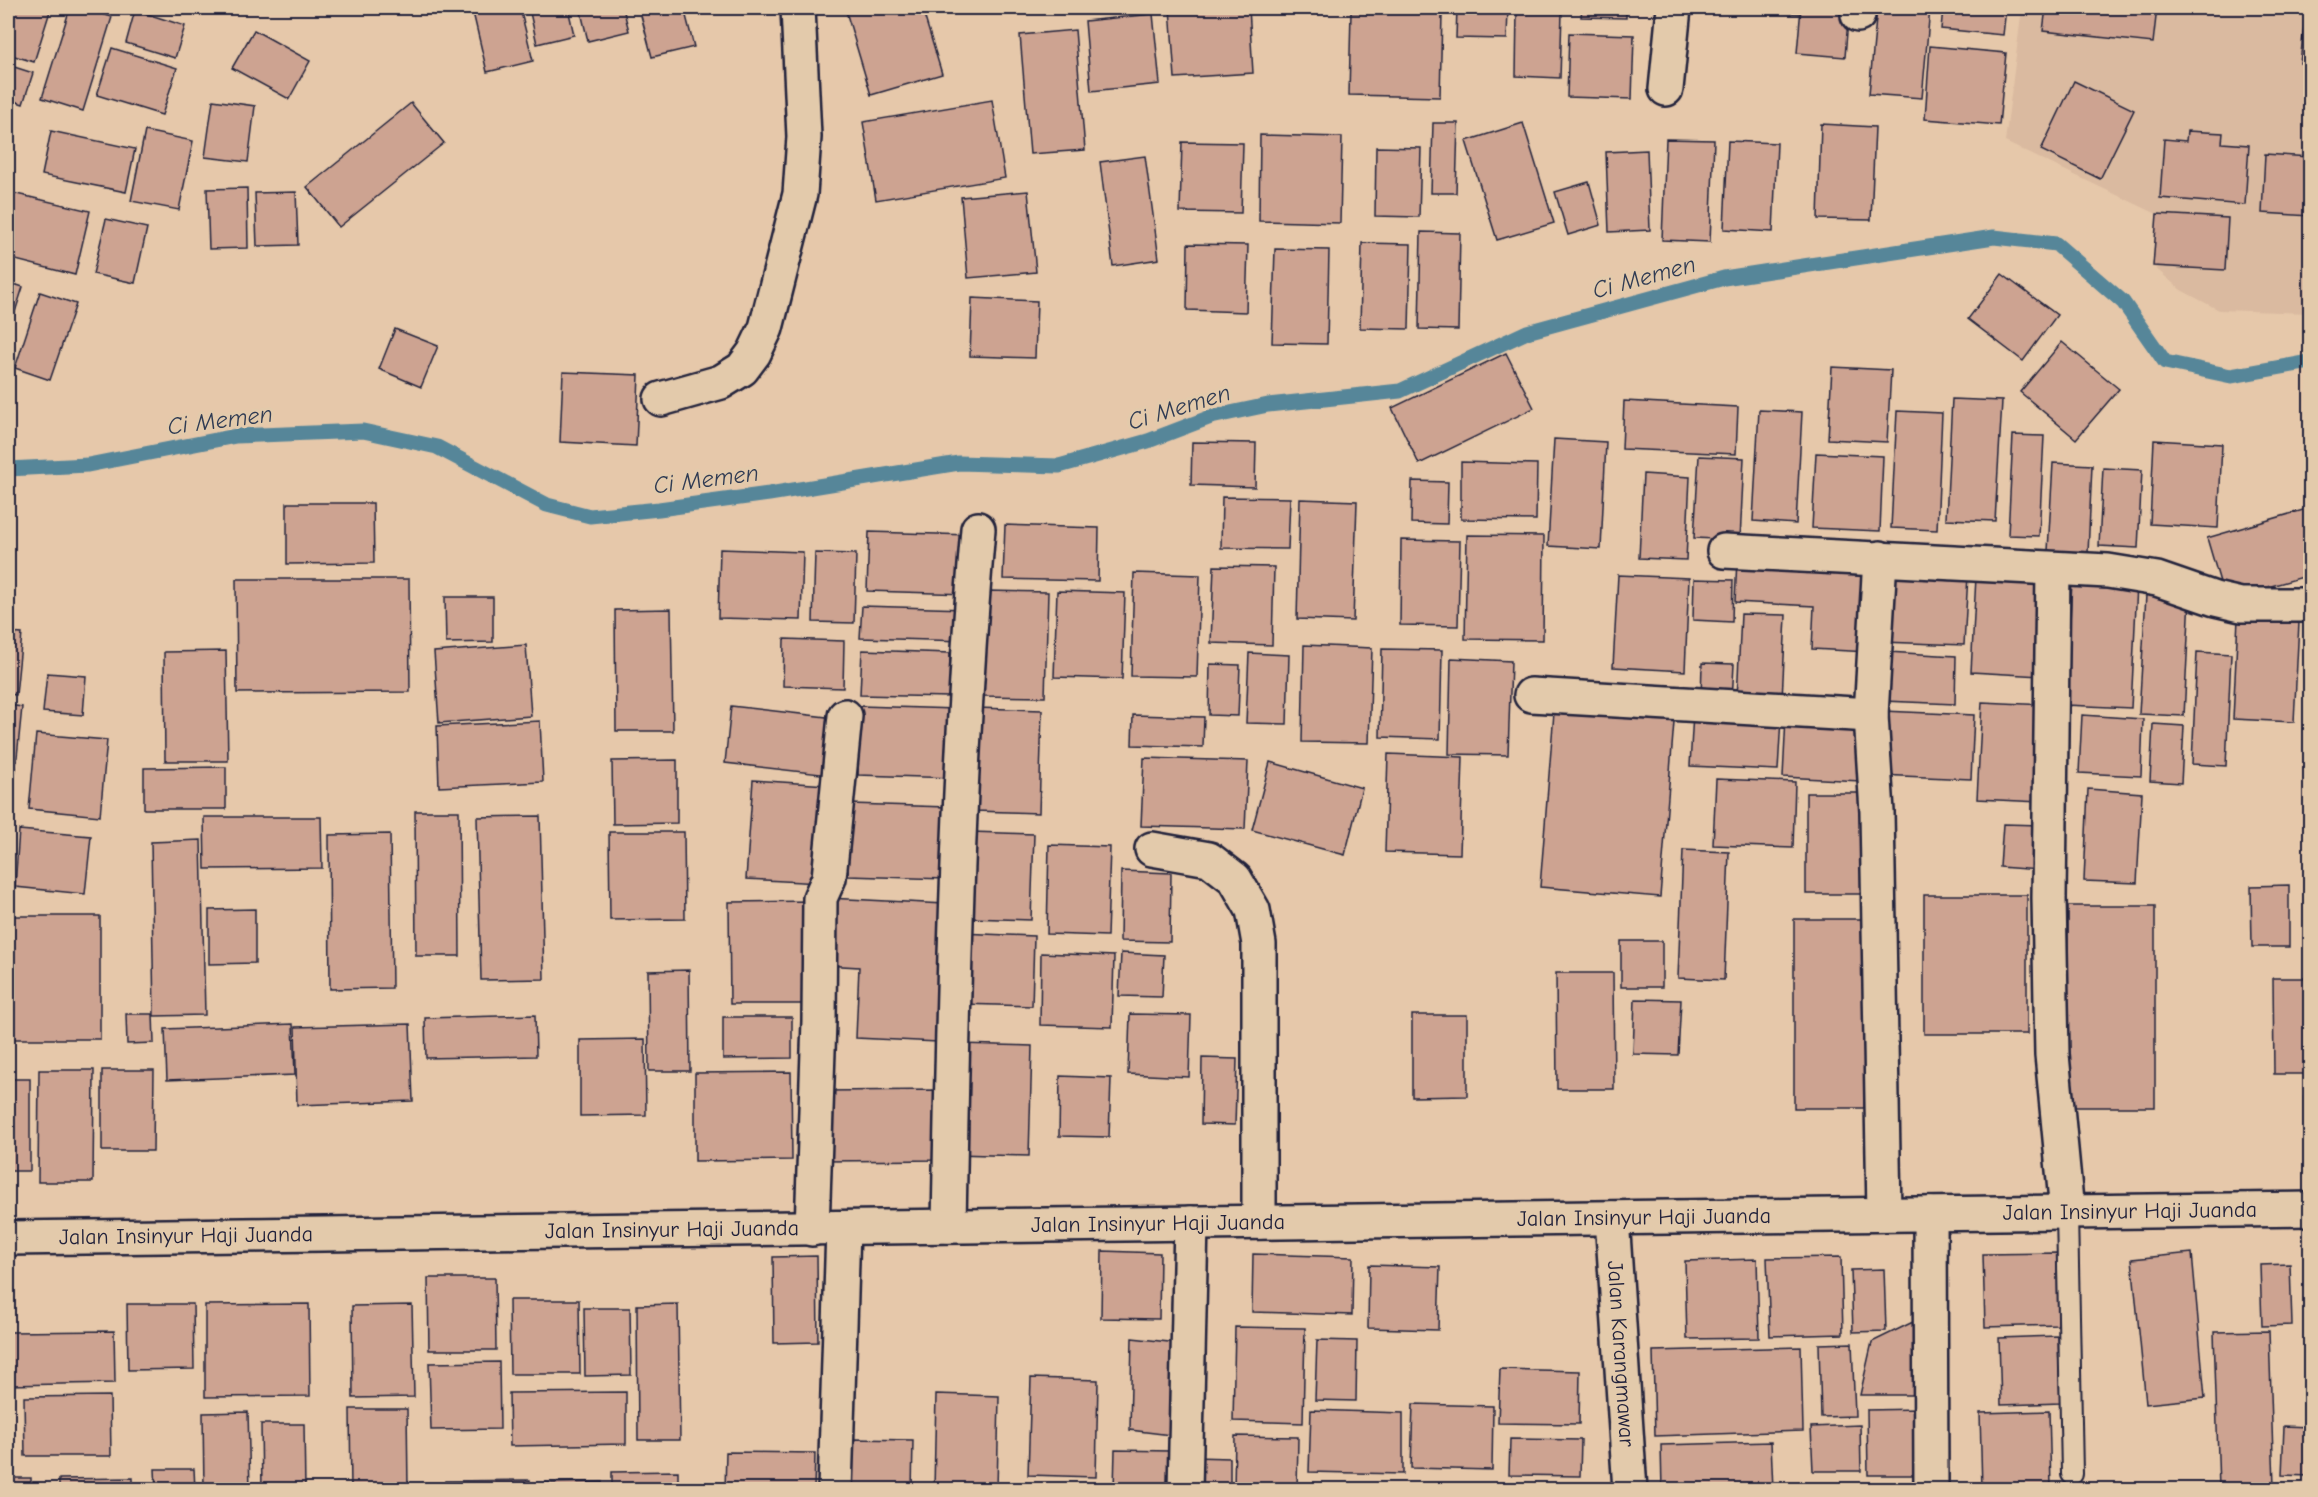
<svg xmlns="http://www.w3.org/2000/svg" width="2318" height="1497" font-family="'Comic Neue',sans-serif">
<rect width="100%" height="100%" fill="#e6c8aa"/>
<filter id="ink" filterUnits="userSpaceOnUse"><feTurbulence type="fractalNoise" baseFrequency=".0167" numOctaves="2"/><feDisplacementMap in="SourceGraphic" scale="12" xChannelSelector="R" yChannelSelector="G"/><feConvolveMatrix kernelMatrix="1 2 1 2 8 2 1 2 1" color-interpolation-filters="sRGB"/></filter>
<g filter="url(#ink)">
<path fill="#dabaa0" d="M2022 8H2310V313L2219 310 2181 290 2153 266 2157 214 2005 142Z"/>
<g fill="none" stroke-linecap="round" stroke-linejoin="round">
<path stroke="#578699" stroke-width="15" d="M8 469 88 465 236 436 363 431 437 447 547 505 590 516 659 509 769 494 959 463 1059 466 1148 441 1211 417 1268 405 1400 391 1527 332 1724 278 1994 237 2056 244 2123 302 2165 362 2231 376 2310 362"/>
</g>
<g fill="#cda391" stroke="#22223b" stroke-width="1.5">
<path d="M8 8H51L34 62 8 54Z"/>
<path d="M70 8H82L112 17 83 111 42 98Z"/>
<path d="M472 8H520L533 61 487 72Z"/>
<path d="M529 8H568L574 35 537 44Z"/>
<path d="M580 8H623L629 31 588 41Z"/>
<path d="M639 8H684L694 47 652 57Z"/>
<path d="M845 8H922L942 74 871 95Z"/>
<path d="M1170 8H1249L1253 73 1175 78Z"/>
<path d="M1457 8H1508L1507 39 1456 38Z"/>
<path d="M1582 8H1626V18L1581 17Z"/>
<path d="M1723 8H1802V14Z"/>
<path d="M1801 8H1849L1845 57 1797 53Z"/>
<path d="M1877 8H1930L1922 98 1869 94Z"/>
<path d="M1943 8H2006L2003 35 1941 29Z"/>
<path d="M2046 8H2157L2153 43 2043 31Z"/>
<path d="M2306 8H2310V64L2300 63Z"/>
<path d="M135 10 185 26 175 58 126 43Z"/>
<path d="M1517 10 1562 12 1560 78 1516 76Z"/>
<path d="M1351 12 1442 14 1440 97 1349 95Z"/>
<path d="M1153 14 1160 84 1091 91 1085 21Z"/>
<path d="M254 30 310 61 289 99 232 68Z"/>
<path d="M1075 30 1085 150 1030 154 1020 35Z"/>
<path d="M1569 33 1634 35 1632 99 1567 97Z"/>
<path d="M1930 46 2006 53 1999 125 1925 119Z"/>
<path d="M112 48 177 68 162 115 97 95Z"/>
<path d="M8 65 33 73 23 104 8 99Z"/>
<path d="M2074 81 2134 110 2100 179 2041 150Z"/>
<path d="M213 100 255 106 248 162 205 157Z"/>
<path d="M992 100 1005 178 876 200 863 122Z"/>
<path d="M411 103 444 143 339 227 307 187Z"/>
<path d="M1433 123H1458L1456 193H1431Z"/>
<path d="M1523 123 1554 223 1497 240 1466 141Z"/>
<path d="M1821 124 1875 127 1871 220 1818 219Z"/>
<path d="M51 131 135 149 126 192 42 175Z"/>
<path d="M145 131 193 141 179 210 131 201Z"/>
<path d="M2187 131 2223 133 2222 143 2249 145 2245 205 2160 198 2164 139 2186 141Z"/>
<path d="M1260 135 1342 137 1340 223 1259 221Z"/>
<path d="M1666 139 1714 140 1710 242 1662 240Z"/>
<path d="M1728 141 1777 143 1773 232 1724 229Z"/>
<path d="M1182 142 1243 143 1241 213 1180 212Z"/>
<path d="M1376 147 1421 148 1419 217 1375 216Z"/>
<path d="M1647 150 1650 230 1609 232 1606 152Z"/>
<path d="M2265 154 2310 157V216L2262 213Z"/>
<path d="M1145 156 1159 259 1113 266 1100 162Z"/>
<path d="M1589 182 1601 225 1568 235 1555 192Z"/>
<path d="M247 188 248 248 209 249 207 189Z"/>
<path d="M1028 191 1036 272 968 278 961 197Z"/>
<path d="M8 192 90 211 75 275 8 258Z"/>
<path d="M296 192 298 245 257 246 255 193Z"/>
<path d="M2157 214 2228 218 2225 270 2153 266Z"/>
<path d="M106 219 147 228 135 283 93 274Z"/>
<path d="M1421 232 1460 233 1458 330 1419 329Z"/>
<path d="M1362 243 1411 244 1409 329 1360 328Z"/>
<path d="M1188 244 1248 245 1246 312 1187 310Z"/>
<path d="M1275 249 1329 250 1327 344 1272 343Z"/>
<path d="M2002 274 2057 315 2023 361 1968 319Z"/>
<path d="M8 282 23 287 8 334Z"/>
<path d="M40 292 76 304 50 380 15 368Z"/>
<path d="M972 298 1037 301 1035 358 970 356Z"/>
<path d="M395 329 438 346 421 387 379 369Z"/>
<path d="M2062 342 2119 389 2076 439 2020 392Z"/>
<path d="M1506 353 1534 408 1419 464 1392 408Z"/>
<path d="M1832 367 1891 370 1887 442 1828 439Z"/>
<path d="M563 372 639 375 636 446 560 442Z"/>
<path d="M1952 399 2002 401 1995 521 1946 519Z"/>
<path d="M1624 401 1738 407 1736 454 1622 449Z"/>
<path d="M1759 410 1802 412 1796 524 1753 521Z"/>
<path d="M1897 411 1942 413 1937 530 1891 528Z"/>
<path d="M2013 435 2044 436 2039 536 2008 535Z"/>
<path d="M1554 439 1606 442 1601 549 1548 546Z"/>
<path d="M2154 440 2222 444 2218 528 2150 524Z"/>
<path d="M1192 442 1256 443 1255 487 1191 485Z"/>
<path d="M1816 453 1883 456 1880 531 1812 528Z"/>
<path d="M1699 456 1744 458 1740 540 1694 538Z"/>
<path d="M1461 462 1537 464 1536 520 1461 519Z"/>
<path d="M2053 463 2092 465 2088 553 2048 551Z"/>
<path d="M2103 468 2142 470 2138 548 2099 546Z"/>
<path d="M1643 474 1690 477 1686 560 1639 558Z"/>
<path d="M1412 481 1448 482 1447 524 1411 523Z"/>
<path d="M1222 497 1290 498 1288 549 1221 548Z"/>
<path d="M1300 499 1357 501 1353 621 1297 619Z"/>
<path d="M287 503H373L374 563 287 564Z"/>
<path d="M2310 508V575L2225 599 2207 538Z"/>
<path d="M1005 525 1099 528 1098 581 1003 579Z"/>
<path d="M869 532 970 535 968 594 867 591Z"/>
<path d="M1467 535 1544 536 1543 640 1465 639Z"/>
<path d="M1401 540 1460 541 1458 626 1400 625Z"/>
<path d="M720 549 803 552 801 620 718 618Z"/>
<path d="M815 553 856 554 854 623 813 622Z"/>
<path d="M1737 559 1873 565 1869 652 1812 649 1814 606 1735 602Z"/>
<path d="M1214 566 1274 567 1272 645 1211 643Z"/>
<path d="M1887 571 1968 575 1964 645 1883 642Z"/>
<path d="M1134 573 1200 575 1197 677 1131 676Z"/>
<path d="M1618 575 1689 578 1685 671 1613 667Z"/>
<path d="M1976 577 2048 581 2043 676 1971 672Z"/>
<path d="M236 579H409L410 692 237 693Z"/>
<path d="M1694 579 1733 580 1732 622 1693 620Z"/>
<path d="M2072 581 2137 584 2131 708 2066 705Z"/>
<path d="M986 591 1048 592 1045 697 983 696Z"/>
<path d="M1057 591 1125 593 1122 679 1054 677Z"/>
<path d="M2146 595 2190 597 2184 716 2139 714Z"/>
<path d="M445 597H493V642L446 643Z"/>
<path d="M862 606 966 609 965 641 860 638Z"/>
<path d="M671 609 673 731H616L615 610Z"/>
<path d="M1741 614 1786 615 1782 700 1737 699Z"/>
<path d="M2306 618H2310V713H2307Z"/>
<path d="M2238 619 2299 622 2294 722 2233 719Z"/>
<path d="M8 633 22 634 16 695 8 694Z"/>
<path d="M784 639 844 641 843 688 783 686Z"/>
<path d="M526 645 531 716 439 723 434 652Z"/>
<path d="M1304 645 1372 648 1369 743 1302 742Z"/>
<path d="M1382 649 1442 650 1440 739 1380 737Z"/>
<path d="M862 650 950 653 949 697 860 695Z"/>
<path d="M226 651 228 761H165L164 652Z"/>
<path d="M1887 652 1956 656 1955 704 1884 701Z"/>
<path d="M2197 652 2231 654 2226 766 2192 764Z"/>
<path d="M1249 653 1289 655 1287 724 1246 723Z"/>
<path d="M1451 658 1511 661 1508 755 1449 754Z"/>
<path d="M1702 663 1734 664 1732 701 1701 700Z"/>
<path d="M1210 664 1240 665 1238 716 1209 715Z"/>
<path d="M47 673 86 676 83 715 43 712Z"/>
<path d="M1555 700 1675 709 1660 897 1540 887Z"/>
<path d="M1982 702 2045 705 2041 802 1977 799Z"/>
<path d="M8 705 22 707 15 777 8 776Z"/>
<path d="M731 706 835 718 829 775 725 763Z"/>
<path d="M860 706 956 709 955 778 858 775Z"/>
<path d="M976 708 1042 710 1039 813 974 811Z"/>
<path d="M1883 711 1974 715 1971 779 1879 775Z"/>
<path d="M1693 713 1781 718 1778 770 1690 766Z"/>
<path d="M1133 715 1204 717 1203 747 1132 745Z"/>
<path d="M2082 715 2143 719 2141 776 2079 773Z"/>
<path d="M1786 718 1864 721 1861 781 1783 777Z"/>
<path d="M540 721 543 782 439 787 437 726Z"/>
<path d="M2153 724 2184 726 2181 783 2150 781Z"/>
<path d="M36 734 107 740 100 816 29 809Z"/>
<path d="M1388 754 1463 757 1460 854 1385 852Z"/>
<path d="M1144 758 1248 761 1245 829 1141 826Z"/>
<path d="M677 760V823L613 824 612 761Z"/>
<path d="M1270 762 1362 788 1345 855 1252 830Z"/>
<path d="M226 767V809H144V768Z"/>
<path d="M1716 779 1795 782 1793 848 1713 845Z"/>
<path d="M753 780 827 785 820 883 746 879Z"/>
<path d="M2088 789 2142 793 2137 883 2084 881Z"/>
<rect x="1806" y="793" width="61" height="101"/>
<path d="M850 804 948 807 946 879 848 876Z"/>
<path d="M415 811H459L460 956H416Z"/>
<path d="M540 816 544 979 481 980 477 817Z"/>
<path d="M204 817H321L322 868 205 869Z"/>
<path d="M2003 824 2041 825 2039 870 2000 867Z"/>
<path d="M19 830 91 836 85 894 15 887Z"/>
<path d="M609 832H684L685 919 610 920Z"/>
<path d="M971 832 1034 834 1031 920 968 918Z"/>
<path d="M390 834 392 988 330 989 329 835Z"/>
<path d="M201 840 205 1015 154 1016 151 842Z"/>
<path d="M1049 845 1110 847 1107 936 1047 934Z"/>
<path d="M1683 850 1729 852 1724 980 1678 978Z"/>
<path d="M1121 871 1171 873 1170 942 1120 941Z"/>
<path d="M2289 885V947H2252L2251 886Z"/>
<rect x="1924" y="895" width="103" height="139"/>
<path d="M828 898 945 904 938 1042 856 1038 859 967 825 965Z"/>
<path d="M813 901 814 1004H730L729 902Z"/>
<rect x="2068" y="906" width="87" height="201"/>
<path d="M255 909V963L209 964V910Z"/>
<rect x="8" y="916" width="92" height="123"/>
<rect x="1794" y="919" width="70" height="189"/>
<path d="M960 933 1034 936 1032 1006 959 1004Z"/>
<rect x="1621" y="941" width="41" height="46"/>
<path d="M1041 953 1114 956 1112 1027 1040 1025Z"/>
<path d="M1121 953 1164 955 1162 997 1119 996Z"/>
<path d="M689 970 690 1071H649L648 971Z"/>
<path d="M1556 973H1613L1614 1089H1557Z"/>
<path d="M2273 978H2310V1074H2274Z"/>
<path d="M1635 999 1681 1000 1678 1055 1633 1054Z"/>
<path d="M126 1014H153L154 1043 127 1044Z"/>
<path d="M1130 1014 1191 1015 1189 1077 1128 1074Z"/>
<path d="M535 1015 536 1056 426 1058 425 1018Z"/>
<path d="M1412 1015H1467V1096L1412 1097Z"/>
<path d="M723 1017H792V1058L723 1059Z"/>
<path d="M293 1024 295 1075 167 1080 165 1029Z"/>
<path d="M410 1024 413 1101 297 1105 295 1027Z"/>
<path d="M645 1039 646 1115 580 1116V1040Z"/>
<path d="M959 1044 1032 1046 1029 1156 955 1154Z"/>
<path d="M1202 1058 1237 1059 1235 1125 1201 1124Z"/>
<path d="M39 1070H94L93 1182H38Z"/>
<path d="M102 1070H154L153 1151H102Z"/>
<path d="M791 1072 792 1160 695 1161V1073Z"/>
<path d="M1060 1076 1111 1078 1109 1137 1059 1136Z"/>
<rect x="8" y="1079" width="22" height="92"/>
<path d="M943 1090 944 1160 823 1161 822 1091Z"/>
<path d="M2304 1096H2310V1163H2305Z"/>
<path d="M1102 1251 1160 1253 1159 1319 1101 1318Z"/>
<path d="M2057 1253 2058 1325 1985 1327 1983 1254Z"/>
<path d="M2192 1253 2205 1398 2146 1404 2132 1259Z"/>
<path d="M1253 1254 1353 1257 1352 1315 1252 1312Z"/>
<path d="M817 1256 818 1342 774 1343 773 1257Z"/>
<path d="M1841 1257 1843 1334 1770 1336 1767 1258Z"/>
<path d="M1757 1259 1759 1338 1687 1339 1685 1261Z"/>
<path d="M2290 1264 2292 1325 2262 1326 2260 1265Z"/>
<path d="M1369 1265 1440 1267 1438 1330 1368 1328Z"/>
<path d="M1884 1269 1886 1331 1853 1332 1851 1270Z"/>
<path d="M428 1278H495L496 1350H429Z"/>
<path d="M509 1300H579L580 1374H510Z"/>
<path d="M127 1304H193L194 1369 128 1370Z"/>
<path d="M309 1304 310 1396 205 1397V1305Z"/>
<path d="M678 1304 680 1440H638L637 1305Z"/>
<path d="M412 1305 414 1397 353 1398 352 1306Z"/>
<path d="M584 1308H630L631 1375 585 1376Z"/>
<path d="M1919 1319 1921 1395H1860L1872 1342Z"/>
<path d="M1235 1327 1305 1328 1303 1423 1233 1421Z"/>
<path d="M114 1331 115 1383 8 1385V1332Z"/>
<path d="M2269 1331 2274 1487 2219 1489 2214 1332Z"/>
<path d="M2058 1336 2060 1403 2001 1405 1999 1338Z"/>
<path d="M1132 1338 1178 1343 1179 1436 1130 1430Z"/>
<path d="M1317 1340 1357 1341 1356 1401 1315 1400Z"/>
<path d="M1852 1343 1855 1416 1821 1417 1819 1344Z"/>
<path d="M1801 1347 1803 1431 1655 1436 1653 1351Z"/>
<path d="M499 1362 500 1429 431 1430 429 1363Z"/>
<path d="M1500 1369 1580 1371 1579 1424 1498 1423Z"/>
<path d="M1031 1378 1098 1380 1096 1477 1028 1475Z"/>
<path d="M626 1392V1444L510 1446 509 1393Z"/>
<path d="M936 1394 999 1396 997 1490H934Z"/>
<path d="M110 1396 111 1456H25L24 1397Z"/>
<path d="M1413 1404 1493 1406 1492 1470 1411 1468Z"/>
<path d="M350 1409H407L408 1490H351Z"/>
<path d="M1920 1409 1922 1475H1868L1867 1410Z"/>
<path d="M1311 1410 1403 1413V1474L1309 1472Z"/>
<path d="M2049 1411 2051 1487 1982 1489 1980 1413Z"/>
<path d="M248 1412 250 1490H204L203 1413Z"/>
<path d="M261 1424H304L305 1490H262Z"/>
<path d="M1860 1425 1861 1471H1813L1811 1427Z"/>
<path d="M2284 1426 2310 1427V1476L2282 1475Z"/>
<path d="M1235 1436 1298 1437 1297 1490H1234Z"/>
<path d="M851 1439 913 1440 912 1490H850Z"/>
<path d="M1510 1439 1581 1440 1580 1476 1509 1475Z"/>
<path d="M1771 1442 1773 1490H1662L1661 1445Z"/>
<path d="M1115 1450 1170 1451 1169 1490H1114Z"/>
<path d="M726 1452 815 1453 814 1490H725Z"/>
<path d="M1193 1457 1230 1458V1490H1192Z"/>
<path d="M155 1469H194L195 1490H156Z"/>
<path d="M678 1471V1490H612V1472Z"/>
<rect x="8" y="1478" width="23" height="12"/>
<path d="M133 1478V1490H59V1479Z"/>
<path d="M530 1480V1490H445V1481Z"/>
<path d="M602 1482V1490H544V1483Z"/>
<path d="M1856 1487V1490H1806V1489Z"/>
<rect x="1867" y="1487" width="49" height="3"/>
</g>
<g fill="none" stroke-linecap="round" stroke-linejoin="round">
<defs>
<path id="lane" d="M2067 1212 2072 1474"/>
<g id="street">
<path d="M1858 15V8"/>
<path d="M1666 89 1674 8"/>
<path d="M661 399 721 382 742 369 754 353 766 328 800 194 804 137 798 8"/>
<path d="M1724 551 2108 571 2157 579 2215 599 2241 605H2310"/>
<path d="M1880 558 1871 715 1877 812 1884 1214"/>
<path d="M2053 569 2049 898 2052 1055 2067 1212"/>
<path d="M1531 695 1871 715"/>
<path d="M1152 849 1209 859 1235 879 1253 910 1259 944V1222"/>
<path d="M1930 1214 1931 1490"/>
<path id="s1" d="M1612 1218 1630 1490"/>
<path d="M949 1226C953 994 958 761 978 529"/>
<path d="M812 1229 819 1021 820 898 829 878 845 716"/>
<path d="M835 1490 843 1228"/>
<path d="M1185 1490 1191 1223"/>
</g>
<g id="highway">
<path id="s2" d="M8 1238 2310 1209"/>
</g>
</defs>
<use href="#lane" stroke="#22223b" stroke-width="24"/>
<use href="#street" stroke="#22223b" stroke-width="38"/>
<use href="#highway" stroke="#22223b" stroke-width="38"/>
<use href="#lane" stroke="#e3caab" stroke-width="20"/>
<use href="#street" stroke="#e3caab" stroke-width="33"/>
<use href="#highway" stroke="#e3caab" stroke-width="33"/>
</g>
</g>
<g text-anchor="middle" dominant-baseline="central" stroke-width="6" stroke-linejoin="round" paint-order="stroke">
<g font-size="22" fill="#22223b" stroke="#e3caab">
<text stroke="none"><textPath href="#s2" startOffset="2122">Jalan Insinyur Haji Juanda</textPath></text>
<text stroke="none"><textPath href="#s2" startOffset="1636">Jalan Insinyur Haji Juanda</textPath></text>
<text stroke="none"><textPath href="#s2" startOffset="1150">Jalan Insinyur Haji Juanda</textPath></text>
<text stroke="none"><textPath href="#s2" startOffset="664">Jalan Insinyur Haji Juanda</textPath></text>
<text stroke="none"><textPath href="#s2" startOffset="178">Jalan Insinyur Haji Juanda</textPath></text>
<text stroke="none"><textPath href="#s1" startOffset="136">Jalan Karangmawar</textPath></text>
</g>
<g font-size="24" font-style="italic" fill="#2f3b53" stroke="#e3caab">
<text transform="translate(1644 277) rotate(-15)">Ci Memen</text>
<text transform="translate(1179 407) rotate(-17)">Ci Memen</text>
<text transform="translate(220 420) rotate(-7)">Ci Memen</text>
<text transform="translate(706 479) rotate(-7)">Ci Memen</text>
</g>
</g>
<rect width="2318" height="1497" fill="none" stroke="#e3caab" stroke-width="30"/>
<rect x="15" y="15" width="2288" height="1467" fill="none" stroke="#22223b" stroke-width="2" filter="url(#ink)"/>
</svg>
